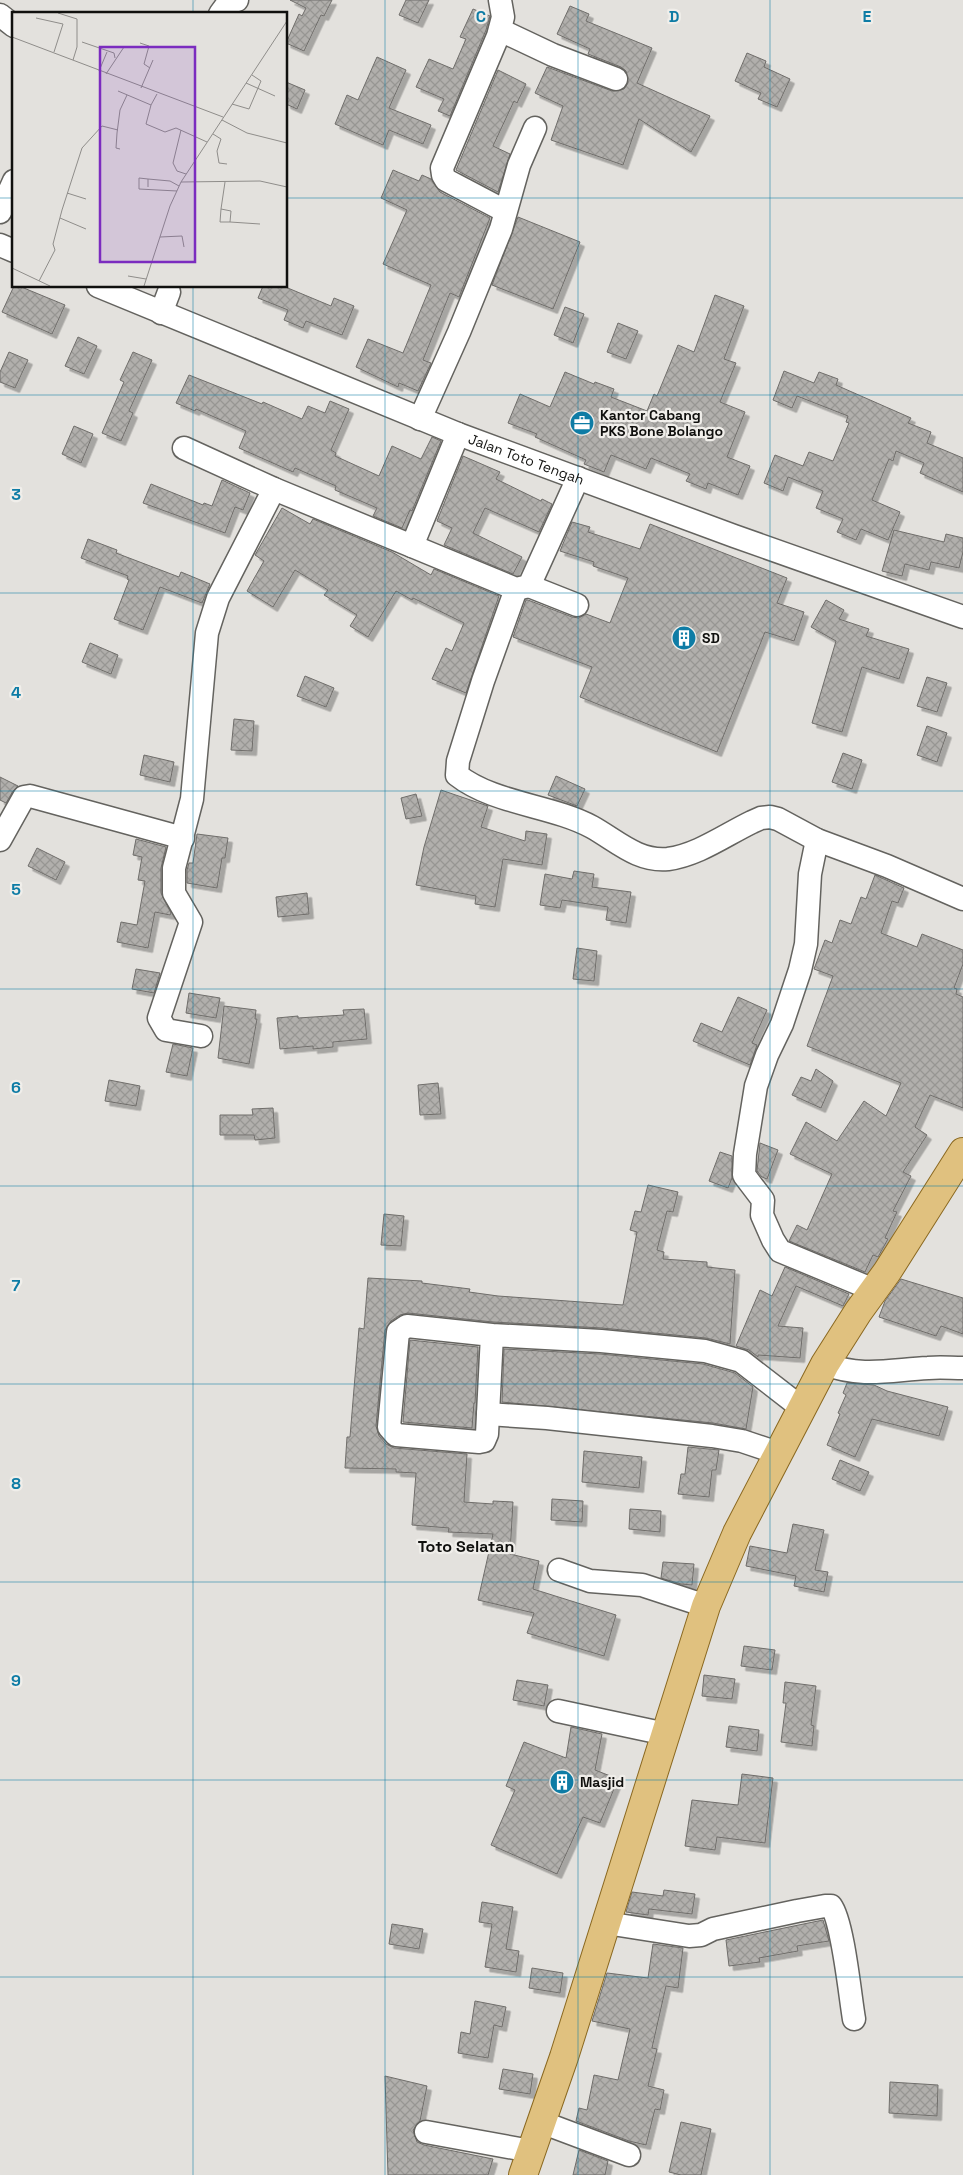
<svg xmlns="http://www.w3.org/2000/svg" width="963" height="2175" font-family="'Space Grotesk',sans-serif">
<defs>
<pattern id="building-cross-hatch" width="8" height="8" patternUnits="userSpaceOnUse" patternTransform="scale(1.25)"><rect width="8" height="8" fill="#b1afac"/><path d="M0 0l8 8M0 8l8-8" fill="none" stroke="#979693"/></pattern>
<filter id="shadow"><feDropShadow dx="4.5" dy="4.5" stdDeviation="0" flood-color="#0004"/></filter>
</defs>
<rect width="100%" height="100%" fill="#e3e1dd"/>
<g fill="url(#building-cross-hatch)" stroke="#6f6d6a" filter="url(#shadow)">
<path d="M290 0H332L324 16 321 15 304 51 286 43 299 14 302 16 306 8Z"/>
<path d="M406 0H429L418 23 399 15Z"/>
<path d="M570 6 589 14 586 21 652 48 637 83 710 116 691 152 639 119 623 165 551 140 563 106 535 93 547 67 612 91 624 89 628 83 626 71 621 67 588 54 590 49 557 34Z"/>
<path d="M473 9 490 16 486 30 450 116 438 111 444 99 416 87 429 59 453 69 466 39 460 37Z"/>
<path d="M747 53 766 61 764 67 790 79 777 107 758 99 761 93 735 81Z"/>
<path d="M377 57 406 70 389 108 431 125 423 144 389 130 383 145 335 124 347 95 358 100Z"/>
<path d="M498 70 526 84 517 103 514 101 493 146 510 154 498 192 456 170Z"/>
<path d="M286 82 305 90 297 109 286 104Z"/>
<path d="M393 170 419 181 422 175 431 179 440 192 490 218 459 297 450 293 423 360 431 363 418 391 399 383 398 387 356 367 368 339 403 353 431 285 383 264 407 210 381 198Z"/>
<path d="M518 217 580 242 553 309 492 285Z"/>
<path d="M14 286H19L65 305 52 334 2 312Z"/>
<path d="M263 286H283L331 306 334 298 354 306 342 335 306 321 303 328 284 320 288 310 258 298Z"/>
<path d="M715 295 744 306 724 359 736 363 720 402 745 412 727 457 750 466 738 495 708 483 706 489 686 481 690 474 651 458 646 469 611 455 604 472 584 464 586 460 535 437 537 434 508 423 520 394 550 407 565 372 594 384 595 382 614 389 611 397 647 411 654 394 657 396 678 345 694 352Z"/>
<path d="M565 307 584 314 573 343 554 335Z"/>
<path d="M618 323 638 331 626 359 607 352Z"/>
<path d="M78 337 97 346 84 374 65 366Z"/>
<path d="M9 352 28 360 15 388 0 382V372Z"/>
<path d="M133 352 152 360 129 411 133 413 121 441 102 433 124 382 120 380Z"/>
<path d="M784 371 814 383 819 372 838 379 836 385 911 418 908 423 931 432 927 443 963 458V492L920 473 924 463 896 451 893 461 889 459 872 500 900 512 888 540 861 529 856 540 837 532 843 519 816 508 823 491 788 477 783 491 764 483 775 455 803 466 809 452 833 461 849 423 846 422 848 416 797 396 792 408 773 400Z"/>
<path d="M189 375 262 404 263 402 302 419 308 406 325 413 330 401 349 409 331 450 336 453 335 456 379 476 392 446 421 459 432 437 441 441 412 511 410 510 402 528 373 516 377 508 335 490 336 486 295 468 293 472 239 448 246 431 196 409 195 411 176 403Z"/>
<path d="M74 426 93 434 81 463 62 454Z"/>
<path d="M463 456 500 472 496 479 541 501 542 499 552 504 539 532 485 508 473 533 522 557 513 574 444 545 452 528 437 521Z"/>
<path d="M222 480 250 493 243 510 235 507 225 533 143 503 151 484 203 505 204 503 212 506Z"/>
<path d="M282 508 310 524 313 519 392 552 431 575 434 569 499 596 466 693 432 679 446 648 452 651 464 623 413 598 412 600 396 591 368 637 350 626 357 615 324 595 328 590 295 570 273 607 247 591 264 561 255 555Z"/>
<path d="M572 522 590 527 588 532 640 549 650 524 787 578 777 603 804 612 794 641 765 632 717 752 580 697 592 667 513 637 526 600H528L572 617 579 618 586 614 610 623 628 578 593 566 594 562 560 551Z"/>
<path d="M894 530 944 542 946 534 963 538V552L959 568 931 562 929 570 905 564 902 576 882 571Z"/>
<path d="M88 539 117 550 116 553 179 577 181 572 210 584 202 603 160 587 143 630 114 619 129 580 127 579 128 576 81 558Z"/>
<path d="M826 600 844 610 839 619 869 629 866 636 909 649 899 679 862 667 842 732 812 723 836 641 811 627Z"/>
<path d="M90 643 118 655 111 674 82 662Z"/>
<path d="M305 676 334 688 326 707 297 696Z"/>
<path d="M927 677 947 683 937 712 917 706Z"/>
<path d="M234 719 254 721 252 751 231 750Z"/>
<path d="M927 726 947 733 937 762 917 755Z"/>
<path d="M843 753 862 760 852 789 832 782Z"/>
<path d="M144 755 174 762 170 782 140 775Z"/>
<path d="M556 776 585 789 577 806 548 795Z"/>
<path d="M0 777 18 786 13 791 6 803 0 800Z"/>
<path d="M441 790 488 806 481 827 525 841 526 831 547 834 542 865 503 859 495 907 475 904 476 896 416 885 424 847Z"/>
<path d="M416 794 422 816 406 819 401 798Z"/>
<path d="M197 834 228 838 225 858H222L217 888 187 883V870L189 863H193Z"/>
<path d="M136 839 166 847 161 868V893L171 913 170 915 155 912 148 948 117 942 121 922 137 925 145 881 138 880 142 857 133 855Z"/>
<path d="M37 848 65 862 56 880 28 866Z"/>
<path d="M574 871 594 874 592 887 631 892 626 923 606 920 608 907 562 900 560 908 540 905 545 874 572 879Z"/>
<path d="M875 875 904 888 898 903 892 901 881 933 917 947 922 934 963 950V964L954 988 957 989 956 994 963 997V1108L930 1095 915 1127 927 1135 903 1172 911 1176 893 1211 897 1212 885 1238 888 1239 878 1257 873 1255 865 1272 789 1241 797 1225 807 1230 832 1174 790 1154 806 1122 837 1141 864 1101 886 1116 901 1083 807 1046 833 976 814 969 825 940 832 943 840 920 851 924 861 897 866 899Z"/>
<path d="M307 893 309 914 278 917 276 897Z"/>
<path d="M577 948 597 951 594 981 573 979Z"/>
<path d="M136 969 160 973 154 993 132 989Z"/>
<path d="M189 993 220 998 216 1018 186 1013Z"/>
<path d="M738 997 767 1010 752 1043 757 1045 750 1065 693 1041 701 1023 722 1032Z"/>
<path d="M224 1006 256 1010 255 1019H257L249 1064 218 1058Z"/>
<path d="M364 1009 367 1039 333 1042V1047L313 1049V1046L280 1049 277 1018 298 1016V1018L344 1015 343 1010Z"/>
<path d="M173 1044 193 1048 187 1076 166 1072Z"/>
<path d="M816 1069 833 1081 821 1108 792 1095 801 1077 811 1081Z"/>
<path d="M109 1080 140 1086 136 1106 105 1101Z"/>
<path d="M438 1083 441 1114 420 1115 418 1085Z"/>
<path d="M273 1108 275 1138 255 1140 254 1135H220V1115H253L252 1109Z"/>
<path d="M760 1143 778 1150 767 1179 762 1177 757 1171Z"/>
<path d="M720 1152 732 1156V1178L728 1188 709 1181Z"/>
<path d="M648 1185 678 1192 673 1212 667 1211 657 1250 664 1252 663 1259 707 1262V1267L735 1270 730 1344 706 1338 602 1328 493 1322 408 1313 400 1315 391 1321 385 1330 376 1426 379 1436 386 1444 394 1448 467 1454 464 1502 493 1504V1501L513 1502 510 1554 539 1561 533 1589 616 1615 604 1656 527 1633 534 1613 478 1600 493 1534 448 1532 449 1528 412 1525 416 1473 396 1472V1469L345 1468 347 1437H350L359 1328 364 1329 368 1278 422 1281V1283L470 1289 469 1292 498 1296 623 1305 637 1232 630 1230 635 1211 641 1212Z"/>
<path d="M384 1214 404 1216 401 1246 381 1245Z"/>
<path d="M785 1267 849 1294 843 1306 796 1286 778 1326 803 1328 800 1358 758 1355V1357L749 1350 736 1346 760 1290 772 1296Z"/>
<path d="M901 1279 963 1298V1334L941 1326 936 1336 879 1317 885 1301Z"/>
<path d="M410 1340 478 1347 475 1403H474L472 1428 403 1422Z"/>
<path d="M504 1349 600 1354 703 1364 735 1373 753 1387 746 1429 713 1423 502 1402Z"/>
<path d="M847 1383 874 1385 887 1391 948 1407 939 1436 872 1419 855 1457 827 1445 840 1414 838 1413 846 1395 843 1393Z"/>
<path d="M688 1447 719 1450 716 1470H712L709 1497 678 1494 681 1474H685Z"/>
<path d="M584 1451 642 1457 639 1488 582 1482Z"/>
<path d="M840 1460 869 1472 860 1491 832 1479Z"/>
<path d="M552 1499 583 1501 582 1522 551 1520Z"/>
<path d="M630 1509 661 1511 660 1532 629 1529Z"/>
<path d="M793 1524 824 1530 815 1570 828 1572 824 1592 794 1586 796 1576 746 1566 750 1546 787 1553Z"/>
<path d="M663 1562 694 1564 692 1585 681 1584 661 1578Z"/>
<path d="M744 1646 775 1650 772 1670 741 1666Z"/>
<path d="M704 1675 735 1679 732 1699 702 1696Z"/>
<path d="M517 1680 548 1685 544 1706 513 1700Z"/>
<path d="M785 1682 816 1686 811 1725 814 1726 812 1746 781 1742 786 1703H783Z"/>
<path d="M729 1726 759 1730 757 1751 726 1747Z"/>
<path d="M571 1727 602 1734 595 1770 618 1779 600 1823 583 1817 557 1874 491 1845 515 1790 506 1786 524 1742 566 1758Z"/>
<path d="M742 1774 773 1778 765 1843 717 1837 715 1850 685 1846 692 1800 738 1805Z"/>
<path d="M664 1890 695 1894 692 1914 649 1909 648 1915 626 1912 632 1892 663 1896Z"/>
<path d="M482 1902 513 1907 506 1949 519 1951 516 1972 485 1967 492 1924 479 1922Z"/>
<path d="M823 1920 829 1941 797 1946 798 1951 759 1958 760 1962 729 1966 726 1940Z"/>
<path d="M392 1924 423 1929 419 1949 389 1944Z"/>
<path d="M653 1944 683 1948 678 1988 666 1986 652 2048 657 2049 648 2086 664 2090 660 2110 655 2109 646 2145 629 2141 576 2121 579 2108 587 2110 594 2075 618 2080 630 2029 592 2021 607 1973 648 1978Z"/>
<path d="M532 1968 563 1973 560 1993 529 1988Z"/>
<path d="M475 2001 506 2007 502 2027 494 2025 488 2058 458 2053 461 2032 470 2034Z"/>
<path d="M503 2069 533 2074 530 2094 499 2089Z"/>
<path d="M385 2076 427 2086 420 2121 413 2130 417 2142 424 2145 493 2159 488 2175H388Z"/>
<path d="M890 2082 938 2085 937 2116 889 2113Z"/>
<path d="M681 2122 711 2129 701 2175H681L669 2172Z"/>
<path d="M579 2150 608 2161 605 2175H573Z"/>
</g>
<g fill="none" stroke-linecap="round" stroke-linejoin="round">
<defs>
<g id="minor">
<path d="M500 0 503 17 498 36 442 168 443 175 446 180 505 211"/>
<path d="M220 14 228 3 237 0"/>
<path d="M0 15 14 26"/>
<path d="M500 30 553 55 616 79"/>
<path d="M0 212 14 181"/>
<path d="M0 245 14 251"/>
<path id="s1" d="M98 286 458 434 734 536 963 617"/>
<path d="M161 313 169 292"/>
<path d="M420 419 459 332 501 229 519 165 535 128"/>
<path d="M184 448 274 489 516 589 529 586 578 478"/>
<path d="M412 546 458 434"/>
<path d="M529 586 577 605"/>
<path d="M516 589 483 681 458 761 457 775C494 804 551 805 592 827 617 841 638 862 668 859 698 855 725 835 752 822L761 818 770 817 778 819 817 840 887 866 963 899"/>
<path d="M0 840 24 797 30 796 183 838"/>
<path d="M817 840 810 874 806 944 800 970 782 1024 767 1055 756 1086 745 1154 744 1175 763 1200 762 1215 773 1240 780 1251 874 1290"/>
<path d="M201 1036 166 1030 159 1018 191 922 174 893V868L192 799 207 633 218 598 274 489"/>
<path d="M492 1335 407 1326 398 1332 389 1427 396 1435 479 1442 484 1441 487 1434 492 1335 601 1341 705 1351 741 1361 803 1409"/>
<path d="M825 1364C862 1378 890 1370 928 1368 940 1367 951 1368 963 1368"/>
<path d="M488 1414 547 1418 712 1436 742 1441 778 1453"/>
<path d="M559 1570 590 1581 642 1585 706 1606"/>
<path d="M558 1711 666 1734"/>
<path d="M606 1923 689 1936 701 1935 713 1929 797 1911 825 1906H831C843 1922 850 1996 854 2019"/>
<path d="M541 2122 629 2155"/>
<path d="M426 2132 531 2151"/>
</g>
<path id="major" d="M523 2175 564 2057 706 1606 737 1533 825 1364 858 1312 887 1272 963 1152"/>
</defs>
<use href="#minor" stroke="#64635f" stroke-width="25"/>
<use href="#major" stroke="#8a6820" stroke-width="30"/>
<use href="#minor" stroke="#fff" stroke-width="22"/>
<use href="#major" stroke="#e0c17f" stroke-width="28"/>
</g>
<path fill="none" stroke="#0e7ca5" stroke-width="1" stroke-opacity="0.55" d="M193 0V14M385 0V2175M578 0V2175M770 0V2175M0 198H14M286 198H963M193 286V2175M0 395H963M0 593H963M0 791H963M0 989H963M0 1186H963M0 1384H963M0 1582H963M0 1780H963M0 1977H963"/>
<defs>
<symbol id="office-disc" viewBox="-11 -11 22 22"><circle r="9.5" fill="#0e7ca5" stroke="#f0eeea"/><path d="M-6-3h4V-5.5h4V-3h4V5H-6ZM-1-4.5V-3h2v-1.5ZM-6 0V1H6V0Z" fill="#fff"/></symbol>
<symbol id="building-disc" viewBox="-11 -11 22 22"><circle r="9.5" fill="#0e7ca5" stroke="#f0eeea"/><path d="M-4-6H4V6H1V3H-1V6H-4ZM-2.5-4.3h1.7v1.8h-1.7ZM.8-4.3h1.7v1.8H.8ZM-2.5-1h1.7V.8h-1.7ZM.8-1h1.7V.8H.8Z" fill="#fff"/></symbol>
</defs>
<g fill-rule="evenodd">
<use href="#office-disc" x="568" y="409" width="28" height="28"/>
<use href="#building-disc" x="670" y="624" width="28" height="28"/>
<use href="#building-disc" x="548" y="1768" width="28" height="28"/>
</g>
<g text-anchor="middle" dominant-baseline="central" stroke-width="4.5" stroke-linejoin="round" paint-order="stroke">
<g font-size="14" font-weight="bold" fill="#10100e" stroke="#f0eeea" text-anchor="start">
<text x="600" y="415">Kantor Cabang<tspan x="600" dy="16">PKS Bone Bolango</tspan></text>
<text x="702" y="638">SD</text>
<text x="580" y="1782">Masjid</text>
</g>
<g font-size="14" fill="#10100e" stroke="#f0eeea">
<text stroke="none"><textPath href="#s1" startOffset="462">Jalan Toto Tengah</textPath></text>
</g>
<g font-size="16" font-weight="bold" fill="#10100e" stroke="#f0eeea">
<text x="466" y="1546">Toto Selatan</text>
</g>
</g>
<g transform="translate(12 12)">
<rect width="275" height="275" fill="#e3e1dd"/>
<path fill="none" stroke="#8f8d8a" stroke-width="1" d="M46 1 65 7V35L61 48M24 6 51 12 42 40M0 25 211 105M70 30 102 41 103 46M128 31 137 34 132 52 138 56M87 59 95 40M94 62 112 35M234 71 263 84M129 76 141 48M106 79 139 93 145 82M220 92 237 97 249 69 240 63M139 93 134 112 153 120 164 116 195 130M210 108 235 121 275 131M169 118 161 151 165 159 174 162M201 122 209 127 205 139 207 151 215 152M108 137 104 136 105 121 108 98 115 83M136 167 127 166V177L165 179M169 170 248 169 275 175M213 170 209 197 219 199 218 210 248 212M136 175V167L158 169 167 174M55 181 74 187M209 197 208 210H218M48 206 74 217M148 225 170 224 172 235M0 256 38 274M116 264 134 267M27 269 43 238 41 232 50 198 70 136 90 114 106 118M132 274 158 194 169 170 275 9"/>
<path fill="#7b2cbf" fill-opacity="0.15" stroke="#7b2cbf" stroke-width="2.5" d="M88 35H183V250H88Z"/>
<rect width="275" height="275" fill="none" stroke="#10100e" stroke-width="2.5"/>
</g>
<g font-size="16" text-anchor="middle" font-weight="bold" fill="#0e7ca5" stroke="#f0eeea" stroke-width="4.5" stroke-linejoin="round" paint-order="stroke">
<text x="481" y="22">C</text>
<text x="674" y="22">D</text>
<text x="867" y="22">E</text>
<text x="16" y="500">3</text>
<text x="16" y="698">4</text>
<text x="16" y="895">5</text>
<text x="16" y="1093">6</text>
<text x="16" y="1291">7</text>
<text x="16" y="1489">8</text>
<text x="16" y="1686">9</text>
</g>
</svg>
